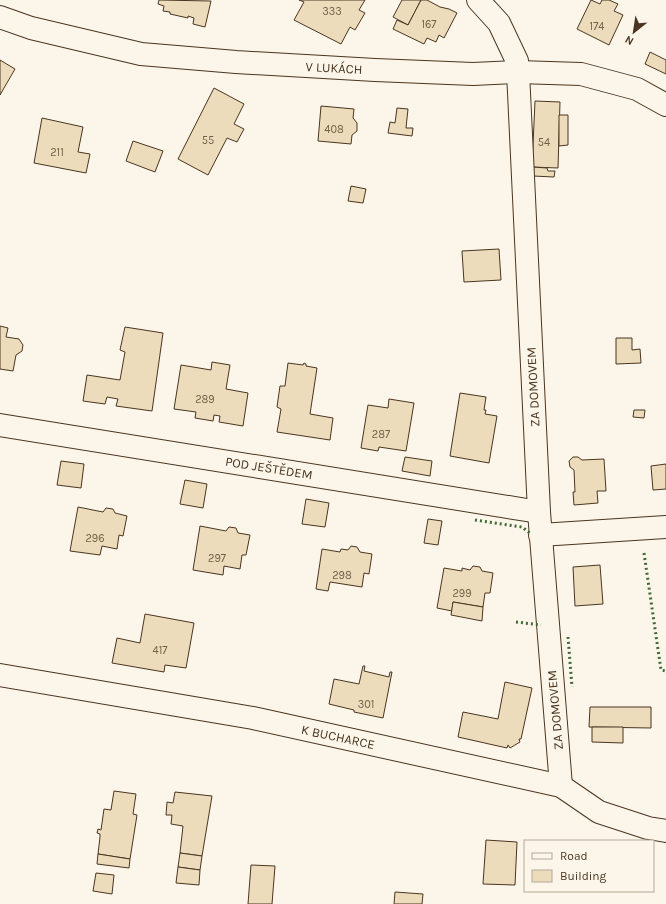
<svg xmlns="http://www.w3.org/2000/svg" width="666" height="904" font-family="Karla,sans-serif">
<rect width="100%" height="100%" fill="#fbf6e9"/>
<g fill="#ecdcbc" stroke="#4a3520">
<path d="M159 0 211 1 205 27 193 24 194 18 188 16V18L170 14V12L163 11 164 6 158 4Z"/>
<path d="M299 0H365L359 10 365 13 355 30 350 27 341 44 294 20 304 2Z"/>
<path d="M402 0H421L408 25 393 17Z"/>
<path d="M421 0H427L440 7 449 9 457 13 444 38 439 35 436 42 427 38 424 44 393 29 397 20 408 25Z"/>
<path d="M591 0 600 4 602 0H609L618 4 614 11 623 15 609 45 577 29Z"/>
<path d="M650 52 666 60V74L645 64Z"/>
<path d="M0 60 15 69 0 95Z"/>
<path d="M214 88 244 104 234 124 244 129 237 142 227 138 208 175 178 159Z"/>
<path d="M535 101 560 102 558 168 532 167Z"/>
<path d="M321 106 354 109 353 118 357 123V131L352 135 351 144 318 141Z"/>
<path d="M397 108 408 109 406 128H413L412 136 388 133 390 122 395 123Z"/>
<path d="M559 115H568V145L559 146Z"/>
<path d="M42 118 83 127 78 152 90 154 86 173 34 163Z"/>
<path d="M133 141 163 151 155 172 126 161Z"/>
<path d="M532 167 547 168 548 171H555L554 177 533 176Z"/>
<path d="M351 186 366 189 363 203 348 201Z"/>
<path d="M499 249 501 280 464 282 462 251Z"/>
<path d="M0 326 8 328 6 337 19 339 23 345 22 351 16 355 13 371 0 369Z"/>
<path d="M125 327 163 333 152 411 116 406 118 399 107 397 105 404 83 401 87 375 120 380 125 352 120 350Z"/>
<path d="M616 338H632V350L640 349 641 363 616 364Z"/>
<path d="M212 362 230 365 226 389 248 393 243 426 219 422 220 416 214 415 213 421 195 418 196 412 174 409 181 365 211 370Z"/>
<path d="M288 363 303 365 304 363 306 364V366L317 368 310 414 333 418 330 440 277 432 281 409 277 407 280 386H285Z"/>
<path d="M460 393 486 397 484 410H486L485 414 497 416 489 463 450 456Z"/>
<path d="M389 399 414 403 406 451 379 447 378 451 361 448 368 405 388 408Z"/>
<path d="M634 410H645L644 418 633 417Z"/>
<path d="M405 457 432 461 430 476 402 471Z"/>
<path d="M573 457H578L582 460 604 459 606 491H597L598 503 574 505 573 492H575L574 470 570 467 569 461Z"/>
<path d="M61 461 84 464 81 488 57 485Z"/>
<path d="M666 464V489L653 490 651 466Z"/>
<path d="M185 480 207 484 203 508 180 504Z"/>
<path d="M306 499 329 503 325 527 302 524Z"/>
<path d="M78 507 103 512 106 508 113 509 115 513 127 516 123 536 119 535 117 549 102 546 100 555 70 551Z"/>
<path d="M428 519 442 521 438 545 424 543Z"/>
<path d="M200 526 226 531 229 527 236 528 238 533 250 535 246 555H242L240 569 224 566 223 575 193 570Z"/>
<path d="M351 546 357 547 360 552 372 554 369 574 364 573 362 587 330 582 328 591 316 589 322 549 340 552 341 549 348 550Z"/>
<path d="M600 565 603 604 575 606 573 567Z"/>
<path d="M473 566 480 567 482 571 493 573 490 593H485L483 607 453 602 452 611 437 608 444 568 462 571V568L470 570Z"/>
<path d="M453 602 483 607 482 621 451 615Z"/>
<path d="M145 614 194 623 186 668 165 665 164 672 112 663 117 638 140 643Z"/>
<path d="M363 666H365L364 671 389 677 390 672H392L383 718 354 712V710L329 704 334 679 359 684Z"/>
<path d="M505 682 532 688 521 739H519L520 742 510 748 508 745 507 748 458 737 463 712 498 719Z"/>
<path d="M590 707H651V728L589 727Z"/>
<path d="M592 727H623V743L592 742Z"/>
<path d="M114 791 136 794 133 814 137 815 130 859 98 854 100 837V834L97 833 98 829 101 830 104 809 111 810Z"/>
<path d="M175 792 212 796 202 856 180 853 183 826 171 824 172 815H166L167 802 173 803Z"/>
<path d="M486 840 517 842 515 885 483 884Z"/>
<path d="M180 853 202 856 200 870 178 867Z"/>
<path d="M98 854 130 859 129 868 97 864Z"/>
<path d="M251 865 275 866 272 904H248Z"/>
<path d="M178 867 200 870 199 885 176 883Z"/>
<path d="M96 873 114 875 112 894 93 891Z"/>
<path d="M395 892 423 894 422 904H394Z"/>
</g>
<g fill="none" stroke-linecap="round" stroke-linejoin="round">
<defs>
<g id="street">
<path d="M478 0 499 23 517 61 518 72 539 512 561 786"/>
<path d="M0 17 31 28 141 54 236 62 375 70 473 74 518 72 581 74 637 89 666 105"/>
<path d="M0 425 539 512"/>
<path d="M540 535 666 527"/>
<path d="M0 675 253 718 561 786 599 812 648 828 666 831"/>
</g>
</defs>
<use href="#street" stroke="#4a3520" stroke-width="24"/>
<use href="#street" stroke="#fbf6e9" stroke-width="22"/>
<g stroke="#436837" stroke-width="3" stroke-dasharray="2 3" stroke-linecap="butt">
<path d="M475 520 522 527 531 534"/>
<path d="M644 553 661 670 666 671"/>
<path d="M516 622 541 625"/>
<path d="M568 637 572 687"/>
</g>
</g>
<g text-anchor="middle" dominant-baseline="central" stroke-width="3" stroke-linejoin="round" paint-order="stroke">
<g font-size="11" fill="#725f47">
<text x="332" y="11">333</text>
<text x="429" y="24">167</text>
<text x="597" y="26">174</text>
<text x="334" y="129">408</text>
<text x="208" y="140">55</text>
<text x="544" y="142">54</text>
<text x="57" y="152">211</text>
<text x="205" y="399">289</text>
<text x="381" y="434">287</text>
<text x="95" y="538">296</text>
<text x="217" y="558">297</text>
<text x="342" y="575">298</text>
<text x="462" y="593">299</text>
<text x="160" y="650">417</text>
<text x="366" y="704">301</text>
</g>
<g font-size="13" fill="#4a3520" stroke="#fbf6e9">
<text transform="translate(334 68) rotate(3)">V LUKÁCH</text>
<text transform="translate(533 387) rotate(-93)">ZA DOMOVEM</text>
<text transform="translate(269 468) rotate(9)">POD JEŠTĚDEM</text>
<text transform="translate(555 710) rotate(-95)">ZA DOMOVEM</text>
<text transform="translate(338 737) rotate(12)">K BUCHARCE</text>
</g>
</g>
<rect x="524" y="840" width="130" height="52" fill="#fbf6e9" stroke="#b4a999"/>
<rect x="532" y="853" width="20" height="6" fill="#fbf6e9" stroke="#b4a999"/>
<text x="560" y="860" font-size="12" fill="#4a3520">Road</text>
<rect x="532" y="870" width="20" height="12" fill="#ecdcbc" stroke="#b4a999"/>
<text x="560" y="880" font-size="12" fill="#4a3520">Building</text>
<g transform="translate(634 32) rotate(210)" stroke="#fbf6e9" stroke-width="3" paint-order="stroke">
<path d="M0-3L7 15L0 10L-7 15Z" fill="#4a3520"/>
<text y="-6" font-size="11" font-weight="bold" text-anchor="middle" fill="#4a3520">N</text>
</g>
</svg>
